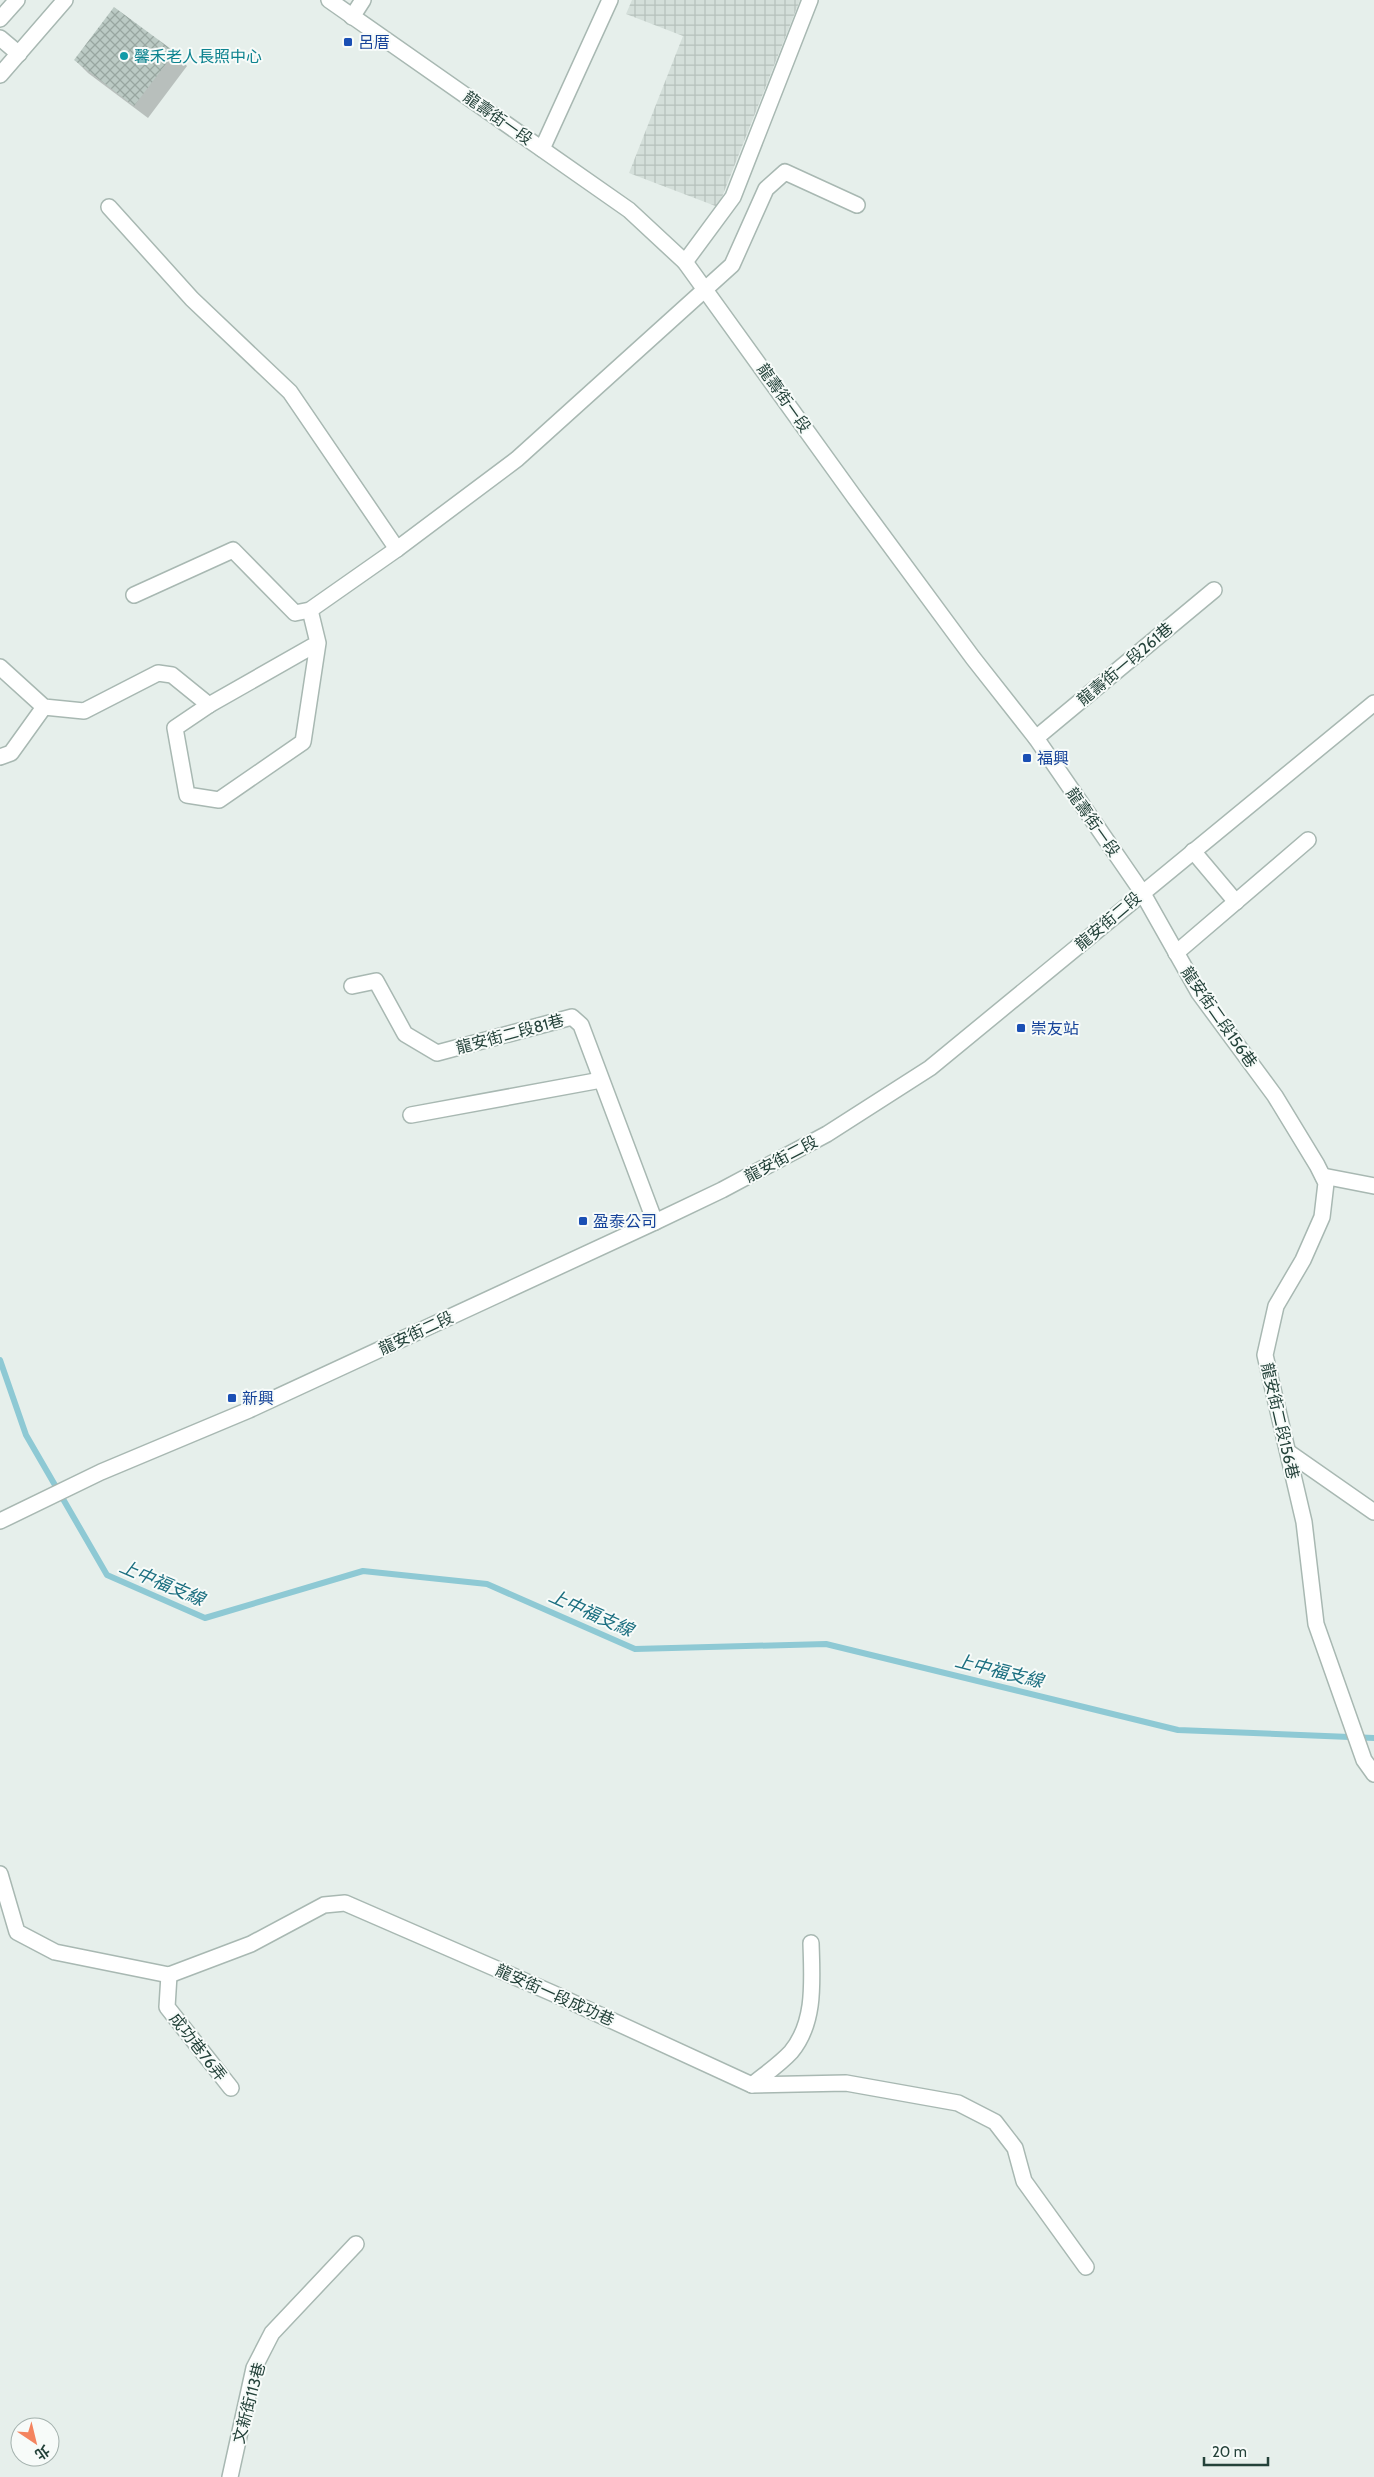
<svg xmlns="http://www.w3.org/2000/svg" width="1374" height="2477" font-family="Cabin,'Noto Sans TC',sans-serif">
<defs>
<pattern id="industrial-grid" width="8" height="8" patternUnits="userSpaceOnUse" patternTransform="scale(1.25)"><rect width="8" height="8" fill="#d4dfda"/><path d="M0 4h8M4 0v8" fill="none" stroke="#b6c1bc"/></pattern>
<pattern id="building-cross-hatch" width="8" height="8" patternUnits="userSpaceOnUse" patternTransform="scale(1.25)"><rect width="8" height="8" fill="#bbcac4"/><path d="M0 0l8 8M0 8l8-8" fill="none" stroke="#98a6a0"/></pattern>
</defs>
<rect width="100%" height="100%" fill="#e6efeb"/>
<path fill="url(#industrial-grid)" d="M632 0H800L718 207 629 173 683 36 626 14Z"/>
<path fill="#0003" d="M115 8 174 53 187 66 148 118 88 73 75 60Z"/>
<g fill="none" stroke-linecap="round" stroke-linejoin="round">
<path stroke="#8ec9d4" stroke-width="6" d="M0 1360 26 1435 107 1575 205 1618 363 1571 487 1584 635 1649 826 1644 1178 1730 1374 1738"/>
</g>
<path fill="url(#building-cross-hatch)" d="M114 7 175 52 134 106 74 60Z"/>
<g fill="none" stroke-linecap="round" stroke-linejoin="round">
<defs>
<g id="minor">
<path d="M329 0 629 210 685 262 855 498 973 658 1036 738 1142 892 1199 993 1275 1096 1317 1165 1326 1183 1322 1217 1303 1260 1276 1306 1265 1355 1304 1522 1316 1624 1364 1760 1374 1774"/>
<path d="M352 17 363 0"/>
<path d="M0 19 17 0"/>
<path d="M0 38 19 54"/>
<path d="M0 75 65 0"/>
<path d="M542 149 610 0"/>
<path d="M109 207 192 299 290 392 397 549"/>
<path d="M685 262 733 197 810 0"/>
<path d="M134 595 233 550 295 613 310 610 397 549 517 459 732 265 766 189 785 172 857 205"/>
<path d="M310 610 318 643 303 742 219 800 187 795 175 728 209 705 318 643"/>
<path d="M0 667 44 707 84 711 158 673 172 675 209 705"/>
<path d="M1036 738 1214 590"/>
<path d="M0 757 11 753 44 707"/>
<path d="M1193 851 1236 902"/>
<path d="M1176 953 1308 840"/>
<path d="M352 986 376 981 405 1034 437 1053 572 1017 581 1025 655 1222"/>
<path d="M411 1115 601 1080"/>
<path d="M1323 1176 1374 1186"/>
<path d="M1288 1452 1374 1512"/>
<path d="M0 1521 101 1472 249 1410 655 1222 722 1190 827 1134 930 1068 1374 703"/>
<path d="M0 1874 17 1932 55 1952 169 1975 251 1944 324 1905 345 1903 552 1993 752 2085 846 2083 958 2103 995 2122 1015 2148 1024 2181 1086 2267"/>
<path d="M169 1975 167 2007 231 2088"/>
<path d="M752 2085C764 2075 780 2064 791 2052 816 2022 812 1980 811 1943"/>
<path d="M230 2477 254 2368 272 2333 356 2244"/>
</g>
</defs>
<use href="#minor" stroke="#a8b8b2" stroke-width="18"/>
<use href="#minor" stroke="#fff" stroke-width="15"/>
</g>
<g fill="#1a4fb4" stroke="#f7fbf9" stroke-width="2">
<rect x="343" y="37" width="10" height="10" rx="2.5"/>
<rect x="1022" y="753" width="10" height="10" rx="2.5"/>
<rect x="1016" y="1023" width="10" height="10" rx="2.5"/>
<rect x="578" y="1216" width="10" height="10" rx="2.5"/>
<rect x="227" y="1393" width="10" height="10" rx="2.5"/>
</g>
<circle fill="#0f9aa8" stroke="#f7fbf9" stroke-width="2" cx="124" cy="56" r="5"/>
<g text-anchor="middle" dominant-baseline="central" stroke-width="4" stroke-linejoin="round" paint-order="stroke">
<g font-size="16" fill="#164399" stroke="#f7fbf9" text-anchor="start">
<text x="358" y="42">呂厝</text>
<text x="1037" y="758">福興</text>
<text x="1031" y="1028">崇友站</text>
<text x="593" y="1221">盈泰公司</text>
<text x="242" y="1398">新興</text>
</g>
<g font-size="16" fill="#0d838f" stroke="#f7fbf9" text-anchor="start">
<text x="134" y="56">馨禾老人長照中心</text>
</g>
<g font-size="16" fill="#24423a" stroke="#f7fbf9">
<text transform="translate(498 118) rotate(35)">龍壽街一段</text>
<text transform="translate(784 398) rotate(55)">龍壽街一段</text>
<text transform="translate(1125 664) rotate(-40)">龍壽街一段261巷</text>
<text transform="translate(1093 822) rotate(55)">龍壽街一段</text>
<text transform="translate(1108 921) rotate(-40)">龍安街二段</text>
<text transform="translate(1219 1017) rotate(55)">龍安街二段156巷</text>
<text transform="translate(510 1034) rotate(-15)">龍安街二段81巷</text>
<text transform="translate(781 1159) rotate(-28)">龍安街二段</text>
<text transform="translate(416 1333) rotate(-25)">龍安街二段</text>
<text transform="translate(1280 1421) rotate(77)">龍安街二段156巷</text>
<text transform="translate(555 1995) rotate(24)">龍安街一段成功巷</text>
<text transform="translate(198 2047) rotate(52)">成功巷76弄</text>
<text transform="translate(249 2403) rotate(-75)">文新街113巷</text>
</g>
<g font-size="18" font-style="italic" fill="#1c6f80" stroke="#f7fbf9">
<text transform="translate(162 1583) rotate(23)">上中福支線</text>
<text transform="translate(591 1613) rotate(24)">上中福支線</text>
<text transform="translate(999 1671) rotate(14)">上中福支線</text>
</g>
</g>
<g transform="translate(35 2442) rotate(145)"><circle r="24" fill="#f7fbf9" stroke="#a3b1ad"/>
<path d="M0-4L9 19L0 12L-9 19Z" fill="#f4845f"/>
<text y="-8" font-size="14" font-weight="bold" text-anchor="middle" fill="#24423a">北</text>
</g>
<path d="M1204 2457v8h64v-8" fill="none" stroke="#24423a" stroke-width="2.5"/>
<text x="1212" y="2457" font-size="15" fill="#24423a" stroke="#f7fbf9" stroke-width="4" paint-order="stroke">20 m</text>
</svg>
